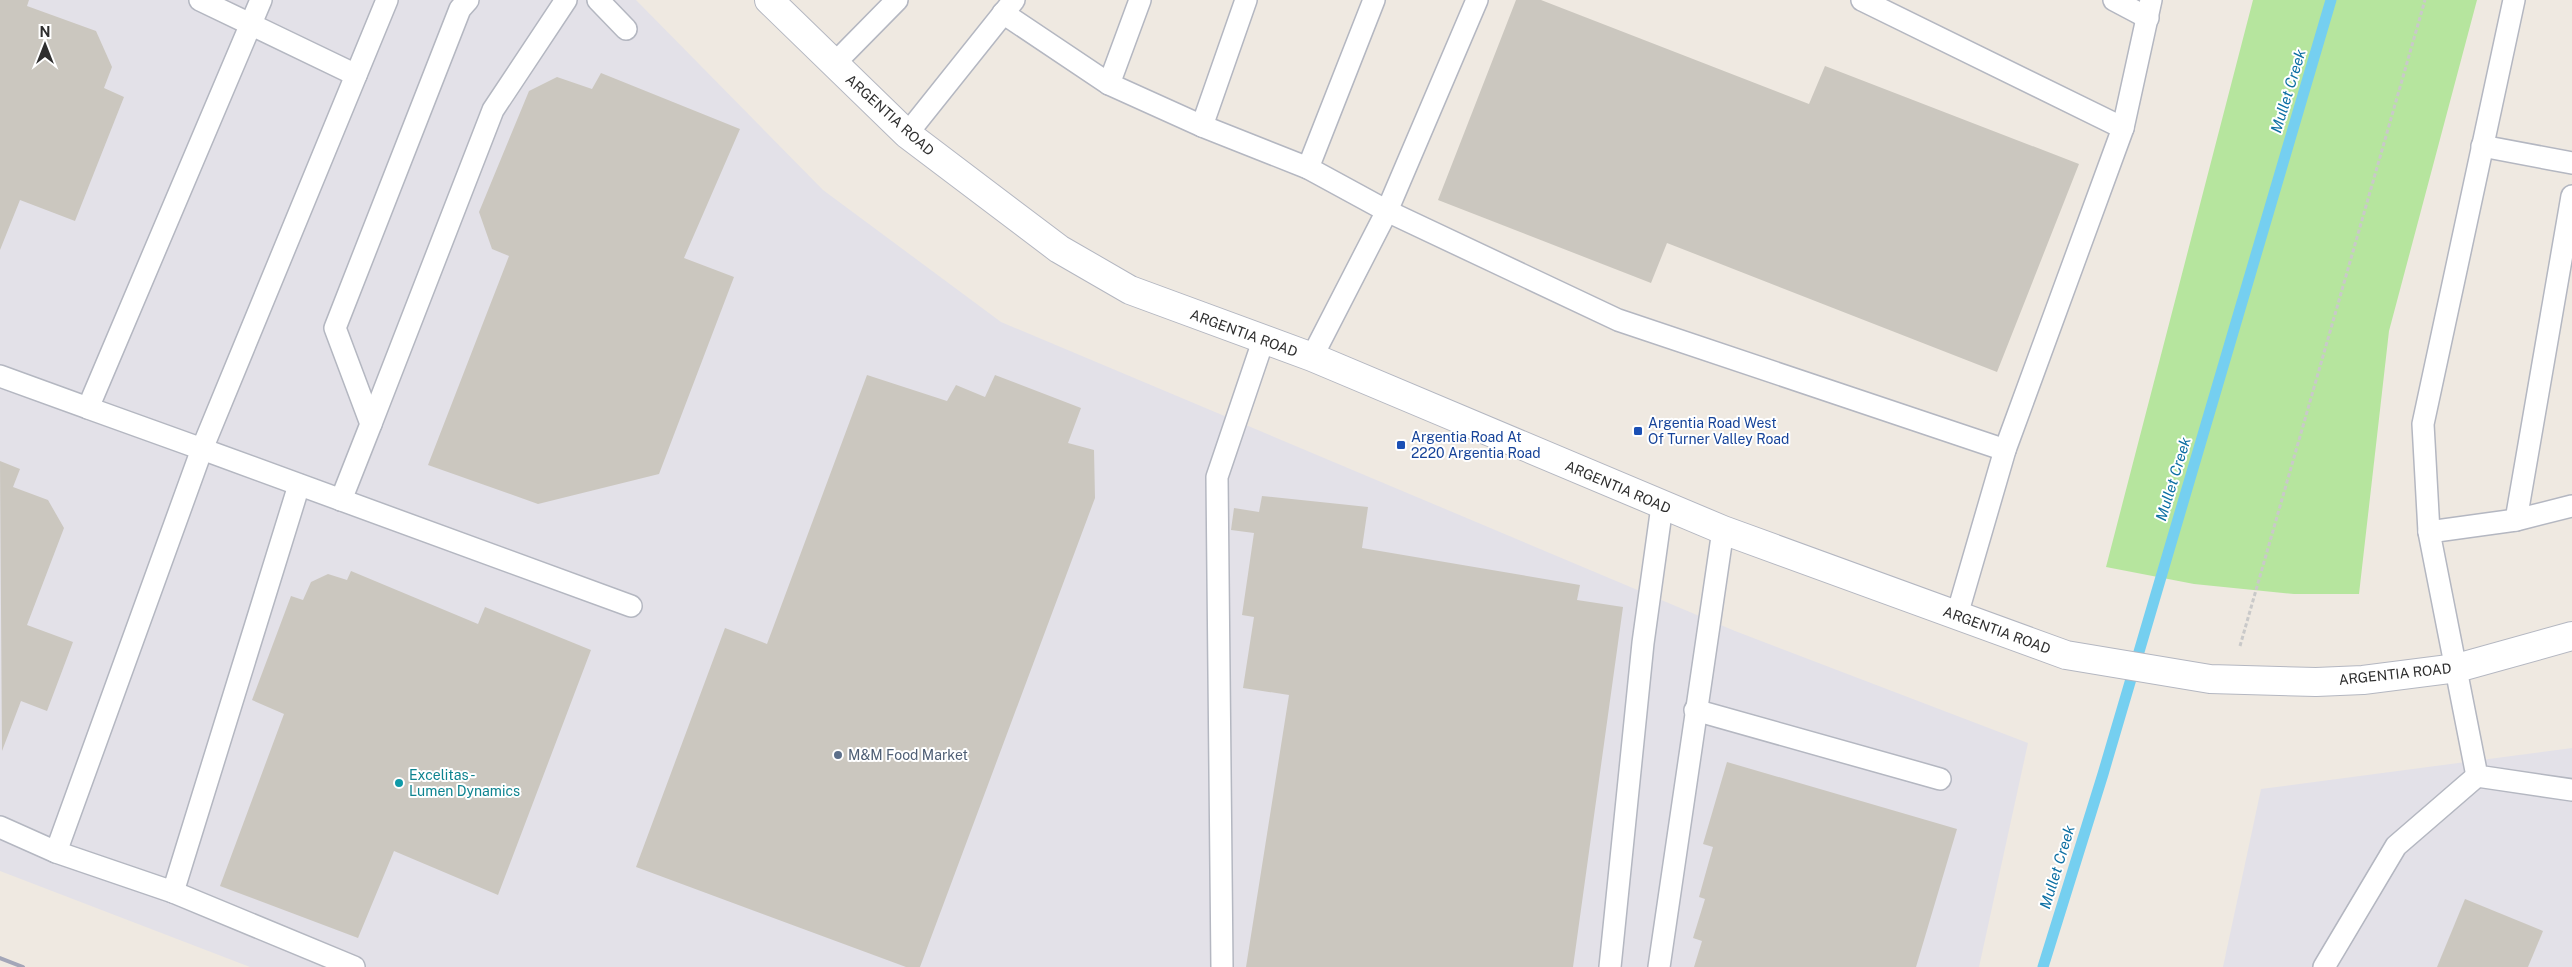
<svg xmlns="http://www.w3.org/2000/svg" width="2572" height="967" font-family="'Public Sans',sans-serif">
<rect width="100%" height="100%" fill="#efe9e1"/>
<g fill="#e3e1e8">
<path d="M0 0H636L823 190 1001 322 1735 631 2028 743 1979 967H250L0 871Z"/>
<path d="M2572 748V967H2223L2261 789Z"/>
</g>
<path fill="#b6e59e" d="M2253 0H2477L2389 331 2359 594H2294L2194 584 2106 567Z"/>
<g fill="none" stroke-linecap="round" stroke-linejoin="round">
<path stroke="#75cff0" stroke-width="11" d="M2043 967 2103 774 2331 0"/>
</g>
<g fill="#cbc7bf">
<path d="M0 0H29L27 6 96 31 112 67 104 88 124 97 75 221 20 200 0 250Z"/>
<path d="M1516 0H1541L1809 104 1825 66 2079 164 1997 372 1667 243 1651 283 1438 200Z"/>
<path d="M601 73 740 129 684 258 734 277 659 474 538 504 428 465 509 256 492 249 479 212 529 91 557 77 592 89Z"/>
<path d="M867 375 947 401 956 385 985 397 995 375 1081 408 1068 443 1094 450 1095 498 920 967H906L636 867 725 628 767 644Z"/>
<path d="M0 461 20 469 13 487 48 500 64 528 27 625 73 642 47 711 21 701 2 751Z"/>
<path d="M1262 496 1368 507 1362 548 1580 585 1577 600 1623 607 1573 967H1246L1289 695 1243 688 1254 617 1242 615 1254 533 1231 530 1234 508 1259 512Z"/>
<path d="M351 571 478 624 485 607 591 650 498 895 394 851 358 938 220 886 284 714 252 700 291 596 303 600 311 582 328 574 347 580Z"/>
<path d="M1727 762 1957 829 1916 967H1694L1702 941 1693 938 1705 899 1699 897 1713 847 1703 844Z"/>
<path d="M2465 899 2543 931 2528 967H2437Z"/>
</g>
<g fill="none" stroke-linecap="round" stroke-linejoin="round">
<defs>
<g id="lane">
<path d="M200 0 356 75"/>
<path d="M261 0 88 408 202 449 56 852 173 892 299 485"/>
<path d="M387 0 202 449 631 606"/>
<path d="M598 0 626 29"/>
<path d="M1862 0 2123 128"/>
<path d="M2114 0 2148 18"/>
<path d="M1003 13 1109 84 1202 126 1308 168 1387 211 1618 320 2005 450"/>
<path d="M834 64 897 0"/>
<path d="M1109 84 1140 0"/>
<path d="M1202 126 1246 0"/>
<path d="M907 134 1014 0"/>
<path d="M2482 146 2572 163"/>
<path d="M1308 168 1374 0"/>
<path d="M1312 357 1387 211 1477 0"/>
<path d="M0 376 88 408"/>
<path d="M371 424 493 110 566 0"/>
<path d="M341 500 371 424 335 328 460 9 468 0"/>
<path d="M2572 506 2516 520 2429 532 2477 776 2572 790"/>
<path d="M2516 520 2572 196"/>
<path d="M2429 532 2423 424 2514 0"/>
<path d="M1957 615 2005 450 2123 128 2151 0"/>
<path d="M1695 710 1940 779"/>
<path d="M0 827 56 852"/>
<path d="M173 892 354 967"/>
<path d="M1222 967 1217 477 1263 341"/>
<path d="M1610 967 1643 643 1662 506"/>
<path d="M1659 967 1723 530"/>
<path d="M2324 967 2396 846 2477 776"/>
</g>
<path id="secondary" d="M769 0 907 134 1059 249 1130 290 1312 357 1723 530 2066 655 2210 679 2316 682 2363 680 2457 668 2572 636"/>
</defs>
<use href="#lane" stroke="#b4b7c1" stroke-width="24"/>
<use href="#secondary" stroke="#b4b7c1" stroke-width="30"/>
<path stroke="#c9c9c9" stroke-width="3" stroke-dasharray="4 2.5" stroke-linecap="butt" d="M2240 646 2425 0"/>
<use href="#lane" stroke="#fff" stroke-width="21"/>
<use href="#secondary" stroke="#fff" stroke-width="28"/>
<path stroke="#a3a6b8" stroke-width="4" d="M0 958 23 967"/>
</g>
<g fill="#1a4fb4" stroke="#fff" stroke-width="2">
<rect x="1633" y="426" width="10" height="10" rx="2.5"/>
<rect x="1396" y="440" width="10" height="10" rx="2.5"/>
</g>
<circle fill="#5c6f8a" stroke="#fff" stroke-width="2" cx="838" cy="755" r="5"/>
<circle fill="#0f9aa8" stroke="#fff" stroke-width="2" cx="399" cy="783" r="5"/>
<g text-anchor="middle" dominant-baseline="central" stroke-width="4" stroke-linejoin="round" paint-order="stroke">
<g font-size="14" fill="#2e2e2e" stroke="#fff">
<text transform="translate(890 115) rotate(42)">ARGENTIA ROAD</text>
<text transform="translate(1244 333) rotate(20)">ARGENTIA ROAD</text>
<text transform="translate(1618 487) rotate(23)">ARGENTIA ROAD</text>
<text transform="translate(1997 630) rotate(20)">ARGENTIA ROAD</text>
<text transform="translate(2395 674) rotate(-6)">ARGENTIA ROAD</text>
</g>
<g font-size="14" fill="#164399" stroke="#fff" text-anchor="start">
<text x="1648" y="423">Argentia Road West<tspan x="1648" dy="16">Of Turner Valley Road</tspan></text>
<text x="1411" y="437">Argentia Road At<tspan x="1411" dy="16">2220 Argentia Road</tspan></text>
</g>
<g font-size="14" fill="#4e5e75" stroke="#fff" text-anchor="start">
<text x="848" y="755">M&amp;M Food Market</text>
</g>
<g font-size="14" fill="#0d838f" stroke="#fff" text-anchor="start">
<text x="409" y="775">Excelitas -<tspan x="409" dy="16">Lumen Dynamics</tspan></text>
</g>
<g font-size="15" font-style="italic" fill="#0d6fa3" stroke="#fff">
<text transform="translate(2288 91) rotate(-73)">Mullet Creek</text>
<text transform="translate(2173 479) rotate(-73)">Mullet Creek</text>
<text transform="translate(2057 867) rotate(-73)">Mullet Creek</text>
</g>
</g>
<g transform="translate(45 45)" stroke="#ffffff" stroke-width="4" paint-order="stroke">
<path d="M0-4L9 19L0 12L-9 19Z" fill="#2e2e2e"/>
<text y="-8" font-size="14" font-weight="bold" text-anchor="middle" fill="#2e2e2e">N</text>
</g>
</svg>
